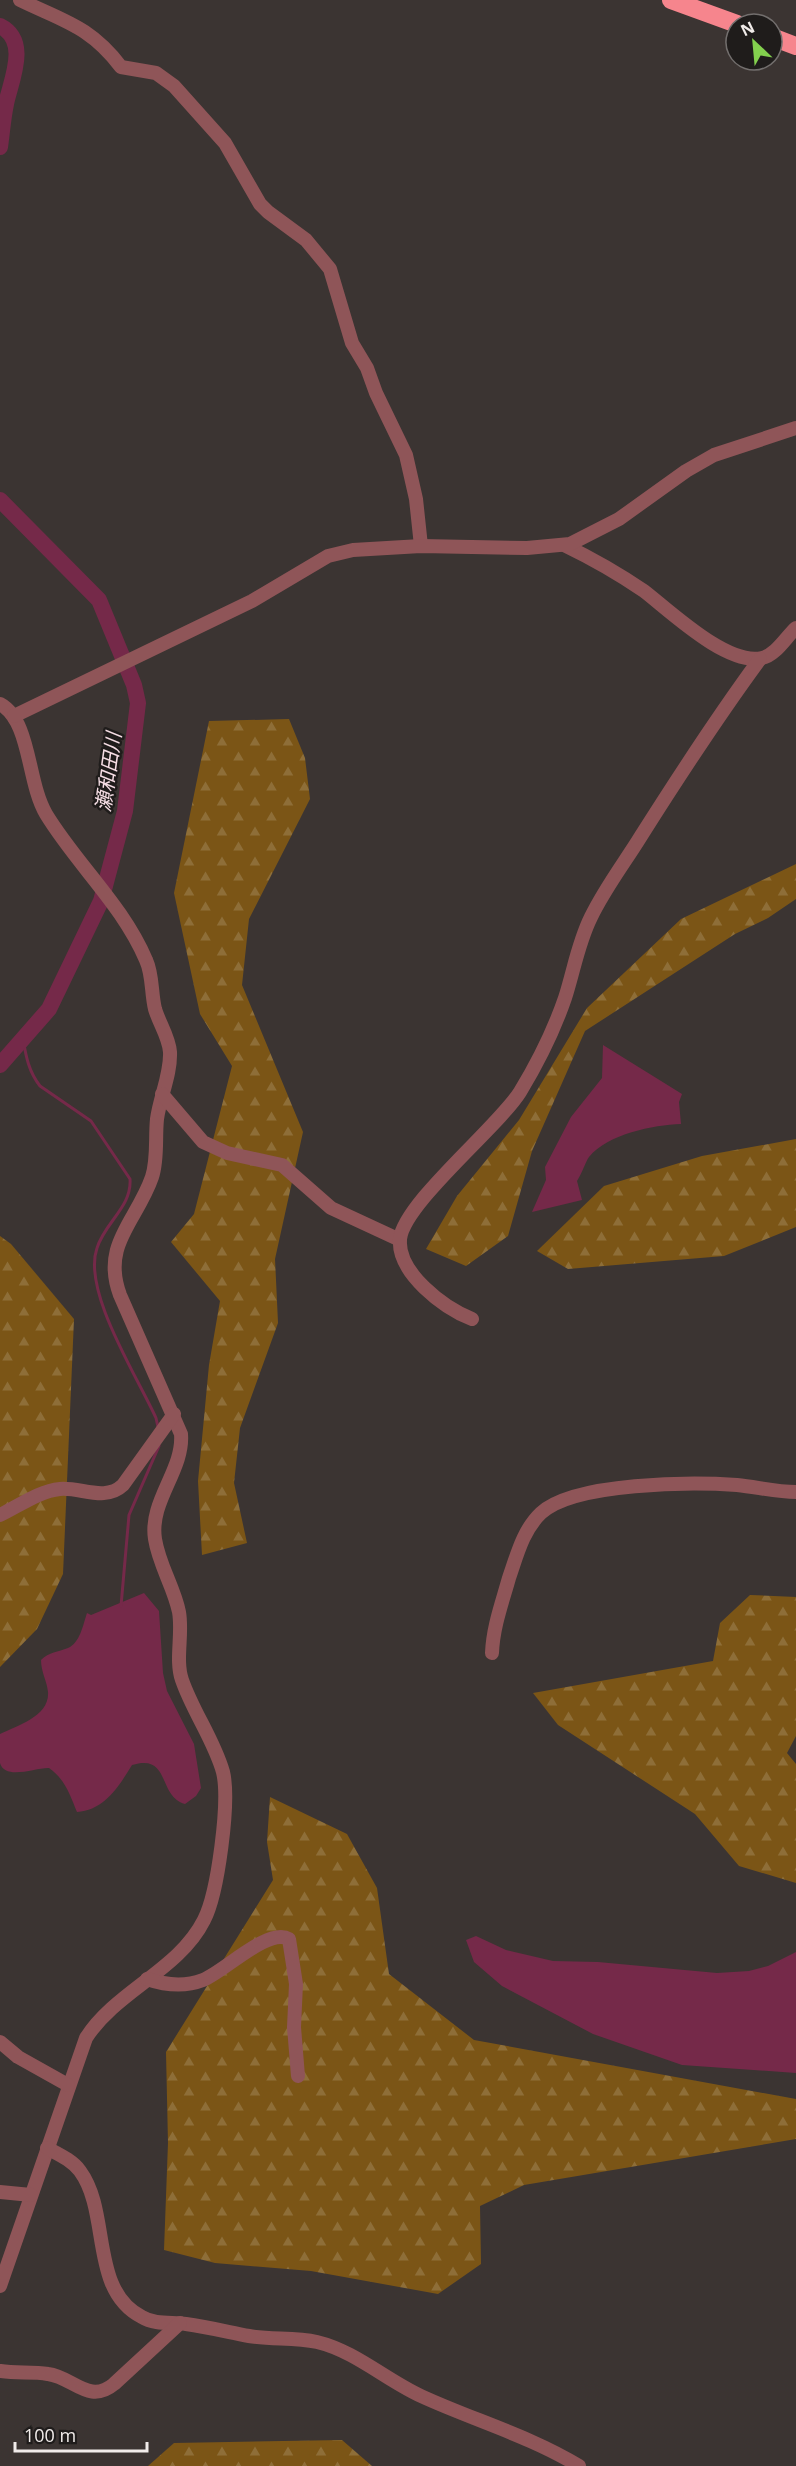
<svg xmlns="http://www.w3.org/2000/svg" width="796" height="2466" font-family="'Open Sans','Noto Sans JP',sans-serif">
<defs>
<pattern id="forest-firs" width="22" height="20" patternUnits="userSpaceOnUse" patternTransform="scale(1.5)"><rect width="22" height="20" fill="#7b5516"/><path d="M5 1l3.5 6h-7zM16 11l3.5 6h-7z" fill="#8e6e38"/></pattern>
</defs>
<rect width="100%" height="100%" fill="#3b3432"/>
<g fill="url(#forest-firs)">
<path d="M289 719 305 758 310 799 249 919 242 985 303 1132 275 1259 278 1323 240 1428 234 1483 247 1543 202 1555 198 1481 209 1365 220 1301 171 1242 194 1214 232 1066 200 1014 174 893 209 721Z"/>
<path d="M796 864V899L768 918 735 934 585 1031 532 1151 508 1236 466 1266 426 1249 457 1196 519 1120 587 1008 681 919Z"/>
<path d="M796 1139V1227L724 1256 568 1269 537 1251 604 1186 702 1156Z"/>
<path d="M0 1236 11 1244 74 1319 63 1574 37 1629 0 1667Z"/>
<path d="M750 1595 796 1597V1736L787 1753 796 1764V1883L739 1866 695 1814 558 1725 533 1693 713 1661 720 1623Z"/>
<path d="M270 1797 347 1834 377 1888 389 1974 474 2040 796 2099V2139L524 2185 480 2206 481 2264 438 2294 311 2271 215 2263 164 2250 168 2143 166 2052 273 1880 267 1842Z"/>
<path d="M342 2440 372 2466H148L174 2443Z"/>
</g>
<g fill="#752949">
<path d="M603 1045 682 1094 679 1102 681 1124C653 1125 608 1134 589 1157 586 1161 582 1173 577 1181L582 1200 532 1212 546 1180 545 1167 571 1117 602 1078Z"/>
<path d="M144 1593 159 1611 163 1673 167 1691 194 1744 201 1788 196 1796 185 1804C157 1796 171 1753 132 1765 119 1786 105 1810 77 1812 70 1795 65 1779 49 1768 37 1767 5 1781 0 1763 0 1755 0 1742 0 1734 17 1726 50 1716 48 1692 47 1681 41 1672 41 1660 49 1652 58 1652 68 1648 80 1643 83 1625 87 1613L91 1615Z"/>
<path d="M476 1936 506 1950 553 1961 598 1962 717 1973 749 1971 768 1966 796 1952V2073L682 2065 593 2034 502 1986 474 1962 466 1940Z"/>
</g>
<g fill="none" stroke-linecap="round" stroke-linejoin="round">
<g stroke="#752949" stroke-width="3">
<path d="M23 1039C26 1057 29 1072 40 1086L91 1121 130 1179C132 1207 105 1222 97 1248 82 1291 137 1376 156 1418L158 1427"/>
<path d="M121 1606 129 1515 159 1446"/>
</g>
<g stroke="#752949" stroke-width="16">
<path d="M0 26C30 41 11 80 6 104 3 118 2 133 0 147"/>
<path d="M0 500 99 600 134 685 138 703 125 811 101 901 49 1009 0 1065"/>
</g>
<g stroke="#8f5558" stroke-width="14">
<path d="M20 0C63 21 90 26 121 67L156 73 174 86 225 143 260 204 268 212 306 240 330 269 352 343 367 368 376 393 406 455 416 499 421 546"/>
<path d="M564 545C591 558 619 574 644 591 670 611 727 666 762 658 776 655 786 637 796 628"/>
<path d="M0 704C31 721 27 782 46 814 77 865 122 904 146 960 153 975 151 993 155 1009 159 1023 169 1037 170 1052 171 1074 160 1097 157 1119 155 1138 158 1159 152 1177 137 1221 101 1244 120 1295L181 1434C184 1470 149 1501 155 1539 159 1565 174 1587 179 1612 183 1634 175 1660 182 1680 193 1712 214 1740 223 1772 230 1801 218 1893 204 1920 179 1970 116 1991 86 2038L0 2286"/>
<path d="M14 716 252 601 328 556 353 550 421 546 527 548 570 544 619 519 686 471 714 455 796 428"/>
<path d="M162 1094 203 1142 227 1153 282 1165 331 1208 400 1240"/>
<path d="M472 1319C444 1308 397 1273 400 1239 404 1203 498 1127 520 1092 537 1064 554 1030 565 998 574 970 578 943 591 917 605 888 625 862 641 836 679 776 718 716 760 659"/>
<path d="M0 1515C19 1506 39 1491 60 1489 81 1487 105 1502 123 1485L174 1414"/>
<path d="M492 1653C493 1627 502 1603 509 1578 517 1555 523 1530 541 1513 575 1482 692 1482 737 1485 757 1487 776 1492 796 1492"/>
<path d="M147 1979C165 1985 185 1987 203 1980 224 1972 268 1927 289 1939L296 1984 294 2027 298 2076"/>
<path d="M0 2042 18 2057 68 2085"/>
<path d="M47 2148C58 2154 72 2160 80 2171 111 2213 89 2290 142 2317 155 2325 172 2322 186 2324 208 2327 228 2332 249 2336 271 2340 294 2337 317 2342 355 2351 386 2380 421 2396 473 2420 530 2436 579 2466"/>
<path d="M0 2192 31 2195"/>
<path d="M0 2371C16 2374 32 2371 48 2374 73 2377 89 2405 114 2384L180 2323"/>
</g>
<g stroke="#f6858d" stroke-width="18">
<path d="M671 0 737 24"/>
<path d="M772 37 796 46"/>
</g>
</g>
<g text-anchor="middle" dominant-baseline="central" stroke-width="5" stroke-linejoin="round" paint-order="stroke">
<g font-size="20" font-style="italic" fill="#f5dde4" stroke="#1f1c1b">
<text transform="translate(108 772) rotate(-82)">瀬和田川</text>
</g>
</g>
<g transform="translate(754 42) rotate(334)"><circle r="28" fill="#1f1c1b" stroke="#736f6e" stroke-width="1.5"/>
<path d="M0-4.5L10 22L0 15L-10 22Z" fill="#83d04e"/>
<text y="-9" font-size="16" font-weight="bold" text-anchor="middle" fill="#f1ecea">N</text>
</g>
<path d="M15 2442v9h132v-9" fill="none" stroke="#f1ecea" stroke-width="3"/>
<text x="24" y="2442" font-size="18" fill="#f1ecea" stroke="#1f1c1b" stroke-width="4.5" paint-order="stroke">100 m</text>
</svg>
